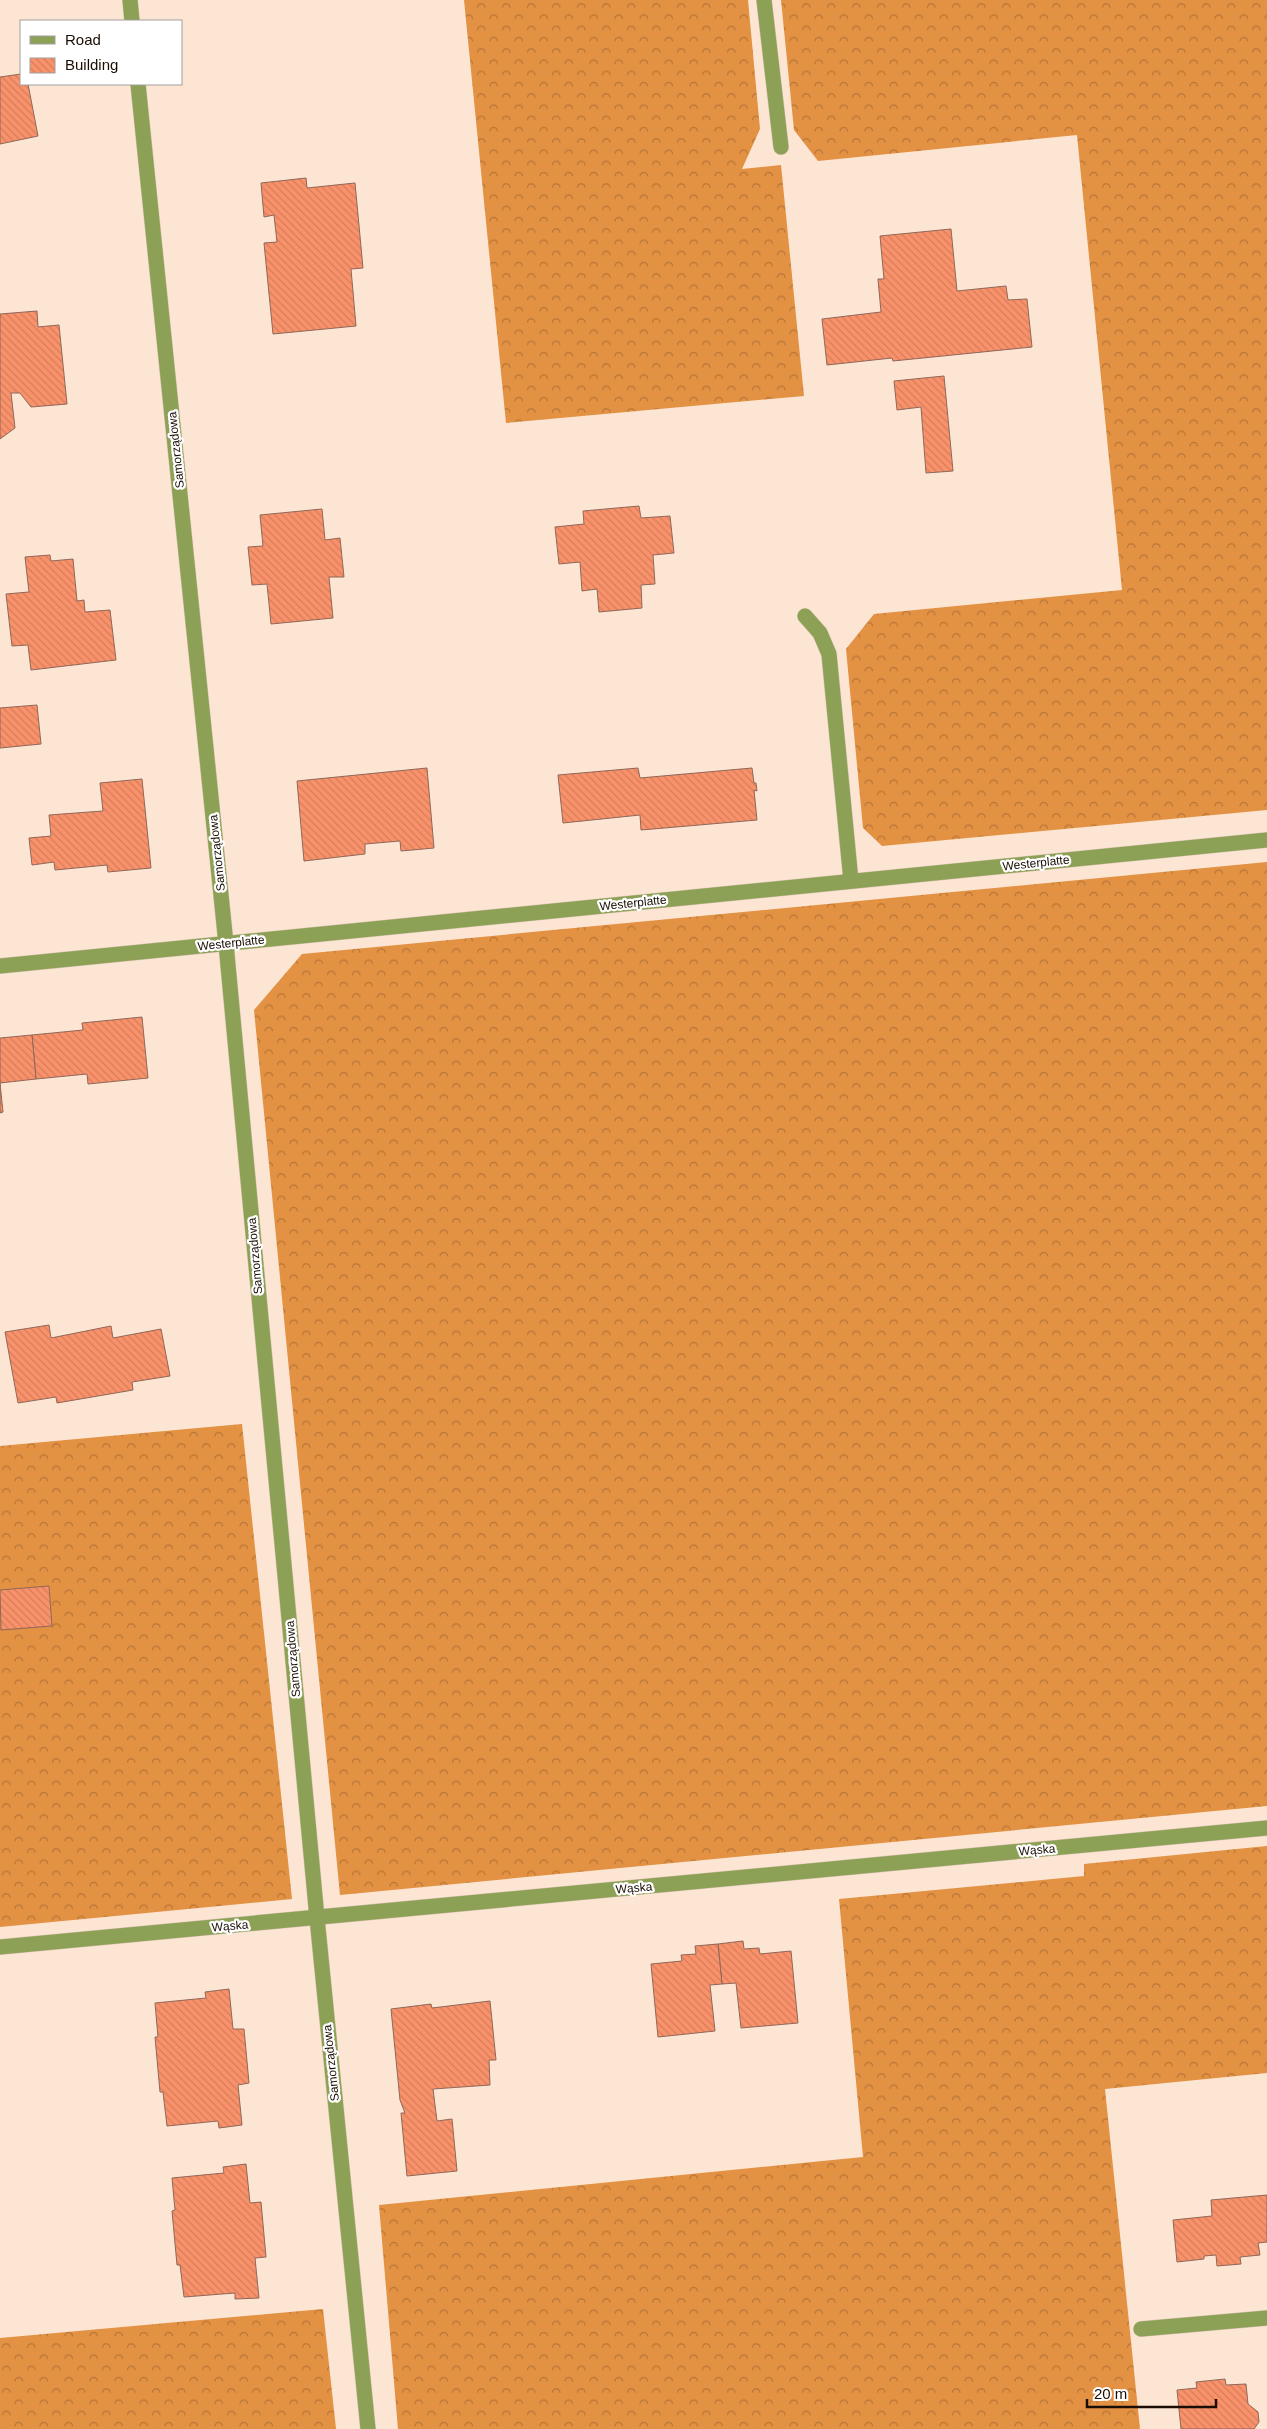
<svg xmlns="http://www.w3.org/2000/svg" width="1267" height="2429" font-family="Arial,sans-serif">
<defs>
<pattern id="forest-crowns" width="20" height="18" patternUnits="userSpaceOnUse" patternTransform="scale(1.25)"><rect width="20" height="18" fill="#e39143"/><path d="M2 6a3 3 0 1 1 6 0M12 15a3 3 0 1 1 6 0" fill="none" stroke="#b77536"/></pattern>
<pattern id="building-back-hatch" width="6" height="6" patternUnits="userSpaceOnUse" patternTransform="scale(1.25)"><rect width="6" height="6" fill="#f9926b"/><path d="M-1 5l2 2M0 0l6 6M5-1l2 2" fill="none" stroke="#d57d5b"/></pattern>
</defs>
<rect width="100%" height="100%" fill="#fce5d2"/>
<g fill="url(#forest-crowns)">
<path d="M464 0H748L760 129 742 169 781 165 804 396 506 423Z"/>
<path d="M781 0H1267V810L882 846 863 828 846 649 874 614 1122 590 1077 135 818 161 794 130Z"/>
<path d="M1267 862V1806L340 1895 254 1010 302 954Z"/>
<path d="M242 1424 292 1899 0 1927V1446Z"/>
<path d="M1267 1846V2073L1105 2089 1140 2429H398L379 2205 863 2157 839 1899 1084 1876V1864Z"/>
<path d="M323 2309 336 2429H0V2338Z"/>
</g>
<g fill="url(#building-back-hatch)" stroke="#906758">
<path d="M21 74V84H28L38 136 0 144V77Z"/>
<path d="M306 178 307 188 355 183 363 268 351 269 356 326 273 334 264 243 277 242 274 215 264 217 261 183Z"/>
<path d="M951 229 957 291 1006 286 1008 300 1027 299 1032 347 893 361 892 358 827 365 822 319 881 312 878 279H884L880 236Z"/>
<path d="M37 311 38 327 59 325 67 404 31 407 20 393H11L15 428 0 439V314Z"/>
<path d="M944 376 953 471 926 473 921 407 897 410 894 381Z"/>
<path d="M639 506 641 518 670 516 674 553 653 555 655 584 641 585 642 608 599 612 597 589 582 591 580 562 559 564 555 527 584 524 583 511Z"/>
<path d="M322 509 325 540 340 538 344 577H329L333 618 271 624 267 584 252 585 248 547 263 546 260 515Z"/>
<path d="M50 555 51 561 73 559 77 601 84 600 85 612 110 610 116 660 31 670 28 645 12 646 6 594 29 592 25 557Z"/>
<path d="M37 705 41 744 0 748V708Z"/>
<path d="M427 768 434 848 401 851 400 841 365 844V854L304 861 297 781Z"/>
<path d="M638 768 640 778 752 768 754 783H756L757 791 754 790 757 820 641 830 640 815 563 823 558 775Z"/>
<path d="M142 779 151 868 108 872 107 865 55 870 54 862 32 865 29 838 51 836 49 815 103 811 100 783Z"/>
<path d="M142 1017 148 1078 88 1084 87 1074 36 1079 32 1035 83 1030 82 1023Z"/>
<path d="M32 1035 36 1079 0 1083 3 1112 0 1113V1038Z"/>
<path d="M49 1325 51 1338 111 1326 113 1338 161 1329 170 1376 132 1382 133 1390 57 1403 56 1397 18 1403 5 1332Z"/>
<path d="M49 1586 52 1626 1 1630 0 1590Z"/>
<path d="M743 1941 744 1949 759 1948 760 1954 791 1951 798 2023 741 2028 736 1983 722 1984 718 1944Z"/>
<path d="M718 1944 722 1984 710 1985 715 2031 658 2037 651 1964 682 1961 681 1955 696 1954 695 1946Z"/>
<path d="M229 1989 233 2029H244L249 2083 238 2085 242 2125 219 2128 218 2121 167 2126 163 2092H160L155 2037H158L155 2003 206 1998 205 1992Z"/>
<path d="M490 2001 496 2060H489L490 2085 433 2089 437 2121 452 2119 457 2171 407 2176 401 2113H405L400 2100 391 2009 431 2004 432 2008Z"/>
<path d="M246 2164 250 2203 261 2202 266 2257 255 2258 259 2298 235 2299V2293L184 2297 180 2265H177L172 2211 175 2210 172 2178 224 2173 223 2167Z"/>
<path d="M1267 2195V2242L1258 2243 1260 2255 1240 2257 1241 2264 1217 2266 1216 2255 1204 2256V2259L1177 2262 1173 2220 1212 2216 1211 2200Z"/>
<path d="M1225 2379 1226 2385 1246 2384 1248 2404 1258 2412 1259 2422 1254 2429H1181L1177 2390 1197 2388 1196 2382Z"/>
</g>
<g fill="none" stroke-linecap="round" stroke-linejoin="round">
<defs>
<g id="minor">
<path d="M130 0 132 21"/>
<path d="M764 0 781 147"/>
<path d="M138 84 226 944 317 1918 368 2429"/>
<path d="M805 616 820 633 829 654 851 881"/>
<path d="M0 966 1267 840"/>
<path d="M0 1947 1267 1828"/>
<path d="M1141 2329 1267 2318"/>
</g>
</defs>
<use href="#minor" stroke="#d8c3b1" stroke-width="16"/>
<use href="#minor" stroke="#8da156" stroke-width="15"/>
</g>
<g text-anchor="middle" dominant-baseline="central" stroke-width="4.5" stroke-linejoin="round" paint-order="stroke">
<g font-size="12" fill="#1a0e04" stroke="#fff">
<text transform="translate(176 450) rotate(-96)">Samorządowa</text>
<text transform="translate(217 853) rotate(-96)">Samorządowa</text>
<text transform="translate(1036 863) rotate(-6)">Westerplatte</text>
<text transform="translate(633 903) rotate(-6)">Westerplatte</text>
<text transform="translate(231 943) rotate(-6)">Westerplatte</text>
<text transform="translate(255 1256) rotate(-95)">Samorządowa</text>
<text transform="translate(293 1659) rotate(-95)">Samorządowa</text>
<text transform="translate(1037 1850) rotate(-5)">Wąska</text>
<text transform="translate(634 1888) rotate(-5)">Wąska</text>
<text transform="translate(230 1926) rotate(-5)">Wąska</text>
<text transform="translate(331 2063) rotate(-96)">Samorządowa</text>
</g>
</g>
<rect x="20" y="20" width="162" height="65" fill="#ffffff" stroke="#a39f9b"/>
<rect x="30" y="36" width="25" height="8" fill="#8da156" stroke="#a39f9b"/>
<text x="65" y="45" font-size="15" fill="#1a0e04">Road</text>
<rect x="30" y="58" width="25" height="15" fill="url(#building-back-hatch)" stroke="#a39f9b"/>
<text x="65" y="70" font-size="15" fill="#1a0e04">Building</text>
<path d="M1087 2399v8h129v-8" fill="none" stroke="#1a0e04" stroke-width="2.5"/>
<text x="1094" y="2399" font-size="15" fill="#1a0e04" stroke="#ffffff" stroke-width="4" paint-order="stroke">20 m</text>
</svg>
